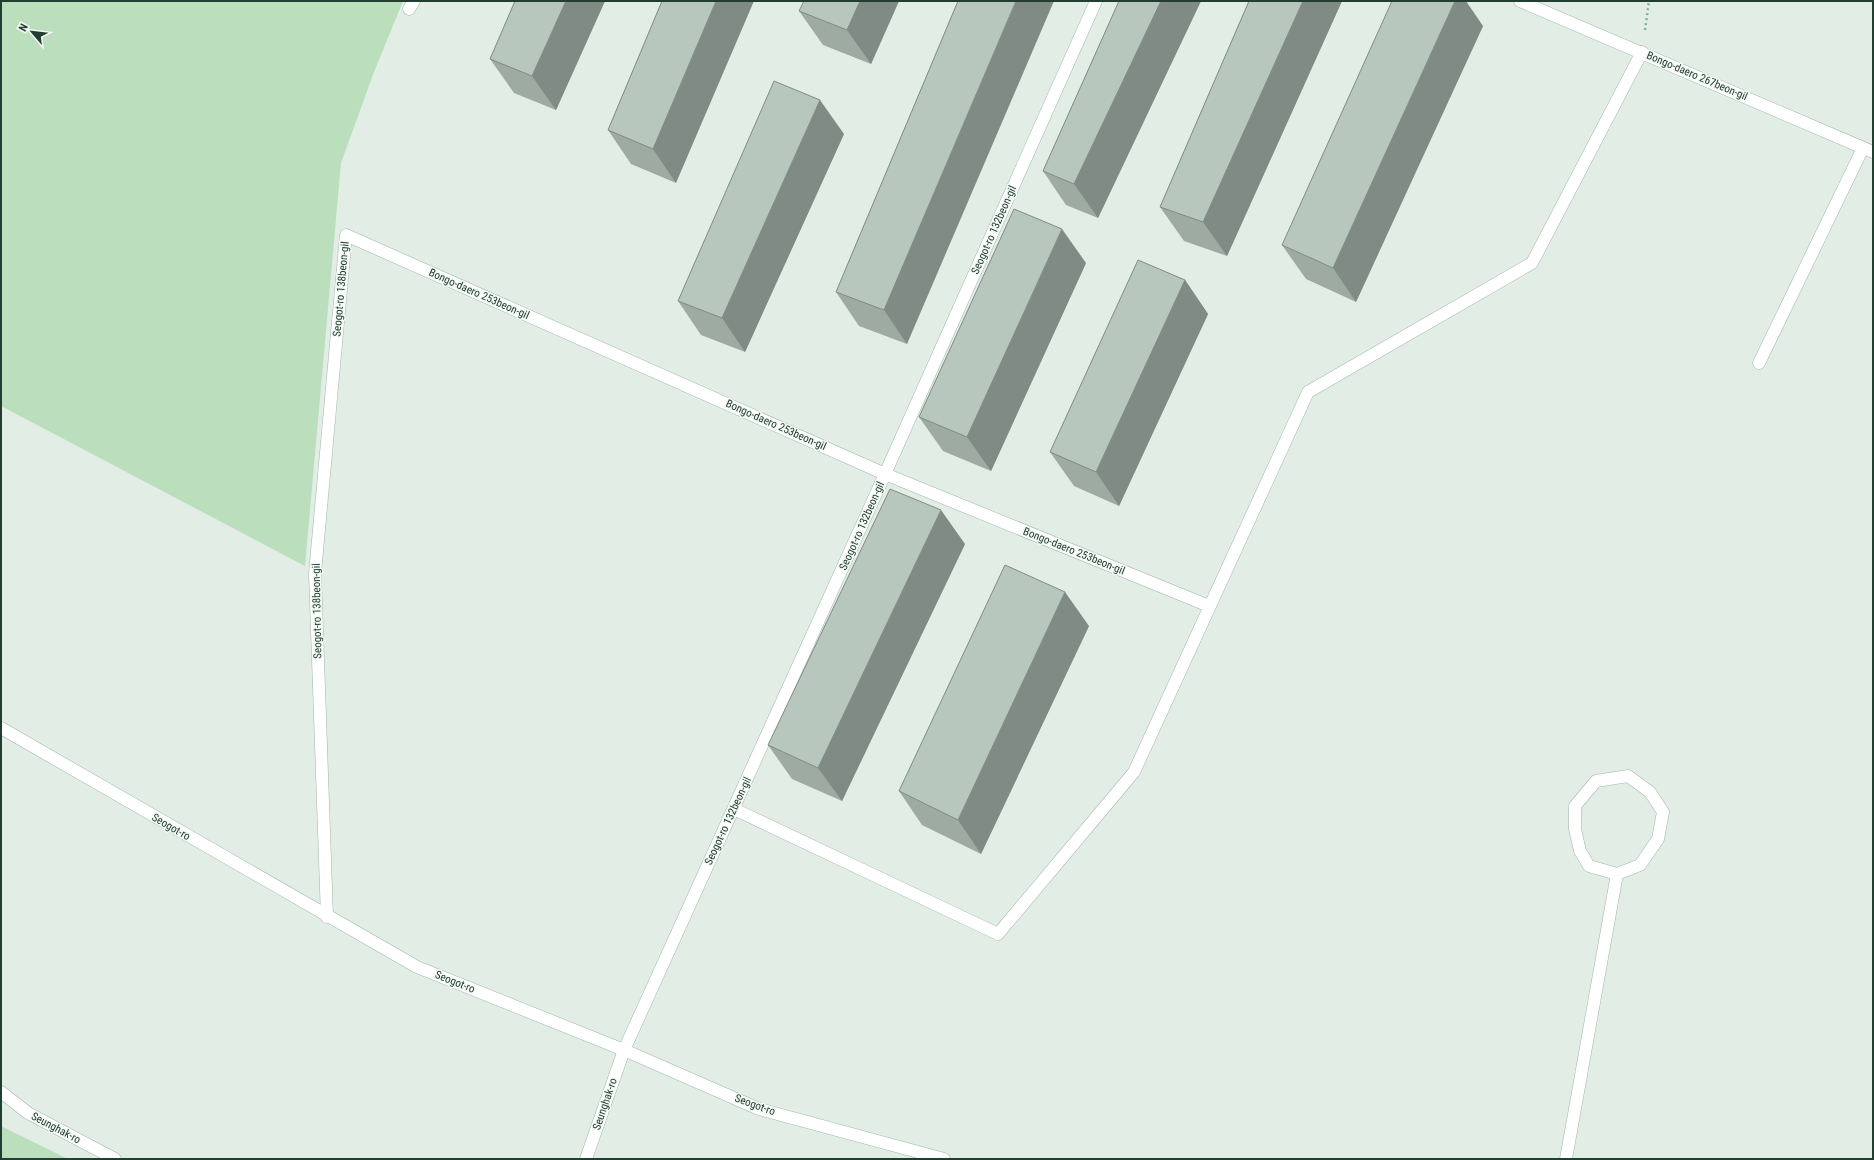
<svg xmlns="http://www.w3.org/2000/svg" width="1874" height="1160" font-family="'Roboto Condensed',sans-serif">
<rect width="100%" height="100%" fill="#e2ede6"/>
<g fill="#bbdebd">
<path d="M1 1H403L374 72 341 163 305 566 1 406Z"/>
<path d="M1 1126 68 1159H1Z"/>
</g>
<g fill="none" stroke-linecap="round" stroke-linejoin="round">
<defs>
<g id="service">
<path d="M1759 363 1863 148"/>
<path d="M1628 776 1650 792 1663 812 1658 839 1640 865 1617 874 1589 866 1580 851 1575 829V806L1596 781Z"/>
<path d="M734 809 998 934 1134 772 1308 392 1532 263 1642 52"/>
<path d="M327 917 315 573 346 235 885 474 1209 606"/>
<path d="M624 1050 885 474 1096 1"/>
<path d="M1566 1159 1617 874"/>
</g>
<g id="minor">
<path d="M1520 1 1873 152"/>
<path d="M409 9 414 1"/>
<path d="M1 1092 28 1113 115 1159"/>
<path d="M586 1159 624 1050"/>
</g>
<path id="secondary" d="M1 728 417 967 624 1050 759 1109 944 1159"/>
</defs>
<use href="#service" stroke="#a5b5ac" stroke-width="13"/>
<use href="#minor" stroke="#a5b5ac" stroke-width="13"/>
<use href="#secondary" stroke="#a0b8ab" stroke-width="13"/>
<path stroke="#82b198" stroke-width="2.5" stroke-dasharray="2 3" stroke-linecap="butt" d="M1645 30 1649 1"/>
<use href="#service" stroke="#fff" stroke-width="12"/>
<use href="#minor" stroke="#fff" stroke-width="12"/>
<use href="#secondary" stroke="#fff" stroke-width="12"/>
</g>
<g fill="#9daba3">
<path d="M515 1H605L556 110 514 93 490 59Z"/>
<path d="M662 1 676 183 631 164 608 130Z"/>
<path d="M899 1 871 64 823 45 799 11Z"/>
<path d="M958 1 907 344 859 326 836 292Z"/>
<path d="M1119 1H1201L1098 218 1066 205 1043 171Z"/>
<path d="M1249 1H1342L1227 256 1184 241 1160 207Z"/>
<path d="M1483 26 1356 302 1306 279 1282 245Z"/>
<path d="M844 134 745 352 701 335 678 301Z"/>
<path d="M1086 263 991 471 943 451 919 417Z"/>
<path d="M1185 280 1208 314 1119 506 1074 486 1050 452Z"/>
<path d="M965 544 842 801 792 779 768 745Z"/>
<path d="M1089 626 981 854 922 825 899 791Z"/>
</g>
<g fill="#808b85">
<path d="M566 1H605L556 110 532 76Z"/>
<path d="M716 1H754L676 183 653 149Z"/>
<path d="M860 1H899L871 64 847 30Z"/>
<path d="M1016 1H1054L907 344 884 310Z"/>
<path d="M1161 1H1201L1098 218 1074 184Z"/>
<path d="M1303 1H1342L1227 256 1203 222Z"/>
<path d="M1455 1H1466L1483 26 1356 302 1333 268Z"/>
<path d="M820 100 844 134 745 352 722 318Z"/>
<path d="M1062 229 1086 263 991 471 967 437Z"/>
<path d="M1185 280 1208 314 1119 506 1096 472Z"/>
<path d="M941 510 965 544 842 801 818 768Z"/>
<path d="M1065 592 1089 626 981 854 958 820Z"/>
</g>
<g fill="#b7c7be" stroke="#808b85">
<path d="M515 1H566L532 76 490 59Z"/>
<path d="M662 1H716L653 149 608 130Z"/>
<path d="M804 1H860L847 30 799 11Z"/>
<path d="M958 1H1016L884 310 836 292Z"/>
<path d="M1119 1H1161L1074 184 1043 171Z"/>
<path d="M1249 1H1303L1203 222 1160 207Z"/>
<path d="M1392 1H1455L1333 268 1282 245Z"/>
<path d="M774 81 820 100 722 318 678 301Z"/>
<path d="M1014 209 1062 229 967 437 919 417Z"/>
<path d="M1138 260 1185 280 1096 472 1050 452Z"/>
<path d="M890 489 941 510 818 768 768 745Z"/>
<path d="M1005 565 1065 592 958 820 899 791Z"/>
</g>
<g text-anchor="middle" dominant-baseline="central" stroke-width="3" stroke-linejoin="round" paint-order="stroke">
<g font-size="11" fill="#223e30" stroke="#f3f9f5">
<text transform="translate(1697 76) rotate(23)">Bongo-daero 267beon-gil</text>
<text transform="translate(994 230) rotate(-66)">Seogot-ro 132beon-gil</text>
<text transform="translate(341 289) rotate(-85)">Seogot-ro 138beon-gil</text>
<text transform="translate(479 294) rotate(24)">Bongo-daero 253beon-gil</text>
<text transform="translate(776 425) rotate(24)">Bongo-daero 253beon-gil</text>
<text transform="translate(862 526) rotate(-66)">Seogot-ro 132beon-gil</text>
<text transform="translate(1074 551) rotate(22)">Bongo-daero 253beon-gil</text>
<text transform="translate(317 611) rotate(-91)">Seogot-ro 138beon-gil</text>
<text transform="translate(728 821) rotate(-65)">Seogot-ro 132beon-gil</text>
<text transform="translate(171 827) rotate(30)">Seogot-ro</text>
<text transform="translate(455 982) rotate(22)">Seogot-ro</text>
<text transform="translate(605 1104) rotate(-71)">Seunghak-ro</text>
<text transform="translate(755 1105) rotate(20)">Seogot-ro</text>
<text transform="translate(56 1128) rotate(28)">Seunghak-ro</text>
</g>
</g>
<rect width="1874" height="1160" fill="none" stroke="#223e30" stroke-width="4"/>
<g transform="translate(32 32) rotate(298)" stroke="#f3f9f5" stroke-width="3" paint-order="stroke">
<path d="M0-3L7 15L0 10L-7 15Z" fill="#223e30"/>
<text y="-6" font-size="11" font-weight="bold" text-anchor="middle" fill="#223e30">N</text>
</g>
</svg>
